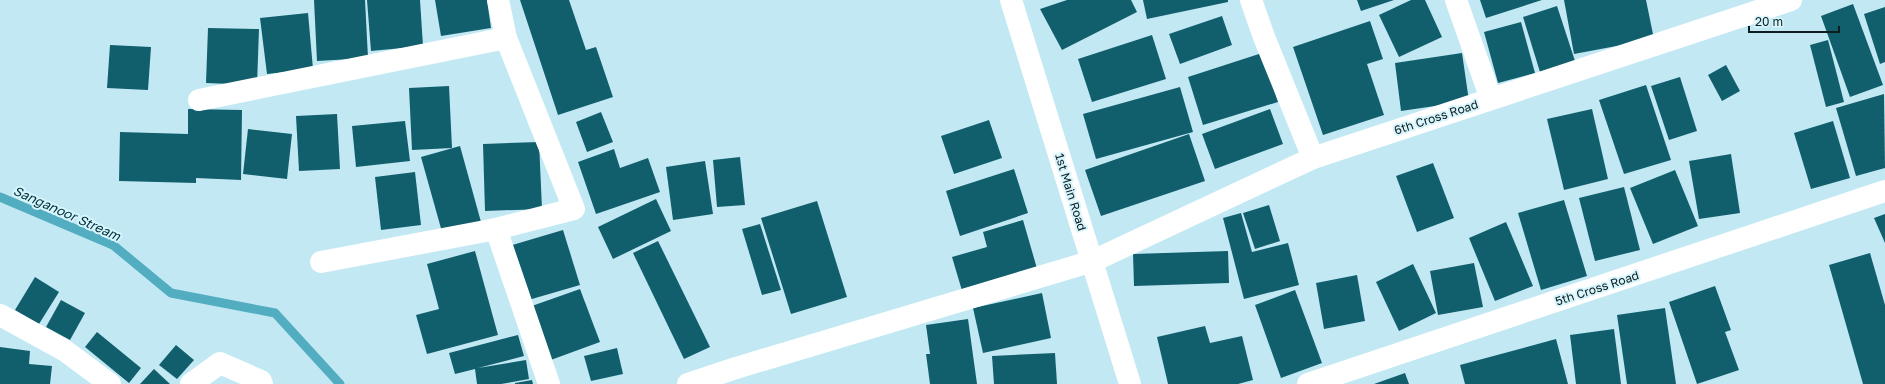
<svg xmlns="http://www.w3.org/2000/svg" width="1885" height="384" font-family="'Golos Text',sans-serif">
<rect width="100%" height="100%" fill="#c2e9f3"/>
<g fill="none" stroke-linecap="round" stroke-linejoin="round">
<path stroke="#52adc1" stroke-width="9" d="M0 197 113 245 171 293 275 313 340 384"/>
</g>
<g fill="#115e6d">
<path d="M314 0H365L368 58 317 61Z"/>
<path d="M367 0H420L423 46 371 51Z"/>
<path d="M435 0H487L491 28 441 36Z"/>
<path d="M520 0H569L586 50 596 47 613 97 558 115Z"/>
<path d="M1067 0H1131L1137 12 1062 50 1040 9Z"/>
<path d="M1143 0H1228V2L1147 19Z"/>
<path d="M1357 0H1394L1361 11Z"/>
<path d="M1411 0H1425L1442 37 1399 57 1379 15Z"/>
<path d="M1480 0H1542L1486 18Z"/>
<path d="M1564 0H1646L1654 39 1574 54Z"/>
<path d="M1853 4 1883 85 1850 97 1821 16Z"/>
<path d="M1557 6 1575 61 1540 72 1523 17Z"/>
<path d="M1885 7V62L1880 64 1864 14Z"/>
<path d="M308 13 313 69 267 74 260 18Z"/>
<path d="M1222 16 1232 45 1180 64 1169 34Z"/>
<path d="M1370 21 1383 59 1367 64 1384 115 1323 135 1293 47Z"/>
<path d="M1521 22 1535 73 1498 83 1484 32Z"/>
<path d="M208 28 259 29 257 85 206 83Z"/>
<path d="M1152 35 1166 79 1092 102 1078 59Z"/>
<path d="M1828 40 1844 102 1826 107 1810 45Z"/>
<path d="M110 45 151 47 148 90 107 88Z"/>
<path d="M1262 53 1278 102 1203 125 1188 77Z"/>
<path d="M1462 53 1469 101 1401 111 1395 63Z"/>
<path d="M1726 65 1740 91 1722 101 1708 75Z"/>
<path d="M1680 77 1697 131 1669 140 1651 86Z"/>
<path d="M1646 85 1671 160 1624 174 1599 100Z"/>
<path d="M449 86 452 148 412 150 409 88Z"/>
<path d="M1180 87 1193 132 1096 159 1083 114Z"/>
<path d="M1884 94 1885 168 1856 176 1836 108Z"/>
<path d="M188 109 242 110 241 180 196 178V183L119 181 120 132 188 134Z"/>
<path d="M1270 109 1283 144 1215 169 1202 134Z"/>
<path d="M1592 109 1608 179 1564 190 1547 119Z"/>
<path d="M601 112 613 142 587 152 576 122Z"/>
<path d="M337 114 340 169 299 171 296 116Z"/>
<path d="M989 120 1002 158 954 174 941 136Z"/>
<path d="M405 121 410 161 356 167 352 126Z"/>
<path d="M1833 121 1850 178 1811 189 1794 133Z"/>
<path d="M248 129 292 134 287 179 243 174Z"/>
<path d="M1189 134 1205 181 1101 216 1085 170Z"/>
<path d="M539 142 542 209 485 211 483 144Z"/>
<path d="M460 146 481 222 442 232 421 157Z"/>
<path d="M614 149 620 168 648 158 660 192 596 214 578 162Z"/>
<path d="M1731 154 1740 213 1699 219 1689 161Z"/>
<path d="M740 157 745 205 717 207 713 160Z"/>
<path d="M705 161 713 214 673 220 666 167Z"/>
<path d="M1433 163 1454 218 1417 232 1396 176Z"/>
<path d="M1014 169 1028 213 960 236 946 191Z"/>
<path d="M1675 170 1698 226 1653 244 1630 188Z"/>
<path d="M415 172 421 225 381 230 375 177Z"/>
<path d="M1624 187 1640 250 1595 261 1579 198Z"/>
<path d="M656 199 671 231 613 259 598 227Z"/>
<path d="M1564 200 1587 276 1541 290 1518 213Z"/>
<path d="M817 201 847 297 791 314 761 218Z"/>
<path d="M1269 205 1280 241 1255 249 1243 213Z"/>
<path d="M1241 213 1252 252 1288 243 1299 285 1244 299 1223 218Z"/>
<path d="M1885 214V243L1874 218Z"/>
<path d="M1023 220 1038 272 963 294 952 257 987 247 983 232Z"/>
<path d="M1506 222 1533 286 1495 301 1469 238Z"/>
<path d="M760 224 781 290 762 295 742 229Z"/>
<path d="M563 230 580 285 525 301 509 246Z"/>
<path d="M658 241 710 347 684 359 633 253Z"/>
<path d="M475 251 498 335 427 354 416 315 439 309 427 264Z"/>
<path d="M1228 251 1229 283 1134 286 1133 254Z"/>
<path d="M1870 253 1885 305V384H1863L1829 265Z"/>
<path d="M1474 263 1483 307 1438 315 1430 271Z"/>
<path d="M1413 264 1436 313 1399 331 1376 282Z"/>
<path d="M1357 275 1365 321 1324 329 1316 283Z"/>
<path d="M35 277 59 292 39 324 15 310Z"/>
<path d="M1715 286 1731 330 1725 332 1739 370 1697 384 1669 302Z"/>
<path d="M580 289 600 342 548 361 529 307Z"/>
<path d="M1295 290 1322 363 1281 378 1255 305Z"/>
<path d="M1042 293 1051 338 983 353 973 308Z"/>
<path d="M61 300 85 313 70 340 46 327Z"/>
<path d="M1665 308 1676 384H1627L1617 315Z"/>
<path d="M968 319 977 384H930L926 354H930L926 325Z"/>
<path d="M1205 326 1210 343 1242 336 1253 380 1238 384H1168L1157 337Z"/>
<path d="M1614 329 1621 384H1576L1570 335Z"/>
<path d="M97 332 141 368 129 383 85 347Z"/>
<path d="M518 335 524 356 478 368 526 360 529 379 501 384H477L475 369 455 374 449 353Z"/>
<path d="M1556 339 1568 384H1465L1460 365Z"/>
<path d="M176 345 194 360 177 379 159 365Z"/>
<path d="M0 347 30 351 29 364 52 366 50 384H0Z"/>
<path d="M617 348 623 374 591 381 584 356Z"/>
<path d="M1055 353 1057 384H994L992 356Z"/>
<path d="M154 369 170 384H140Z"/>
<path d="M1405 373 1409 384H1374Z"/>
<path d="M532 380 533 384H515V383Z"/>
</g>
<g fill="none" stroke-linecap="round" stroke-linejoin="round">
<g stroke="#fff" stroke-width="22">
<path d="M498 0 506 38 574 209 496 229 549 384"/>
<path d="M1011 0 1130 384"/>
<path d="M1251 0 1264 37 1313 158"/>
<path d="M1456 0 1491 99"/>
<path d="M199 100 506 38"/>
<path d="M321 262 496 229"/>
<path d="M0 315 64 350 110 384"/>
<path d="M191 384 220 363 261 381 262 384"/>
<path d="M688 384 736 368 1093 261 1313 158 1791 0"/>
<path d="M1308 384 1885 191"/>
</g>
</g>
<g text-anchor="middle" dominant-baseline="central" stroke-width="4" stroke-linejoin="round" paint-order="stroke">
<g font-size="12" fill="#0d1c1f" stroke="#d6f5fd">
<text transform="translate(1436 117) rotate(-18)">6th Cross Road</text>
<text transform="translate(1071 192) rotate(73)">1st Main Road</text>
<text transform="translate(1597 288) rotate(-18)">5th Cross Road</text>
</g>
<g font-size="13" font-style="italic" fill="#012f38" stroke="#d6f5fd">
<text transform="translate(67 213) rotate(24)">Sanganoor Stream</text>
</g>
</g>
<path d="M1749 26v6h90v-6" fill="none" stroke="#0d1c1f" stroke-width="2"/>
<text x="1755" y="26" font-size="12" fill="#0d1c1f" stroke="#d6f5fd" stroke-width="3" paint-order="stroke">20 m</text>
</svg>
